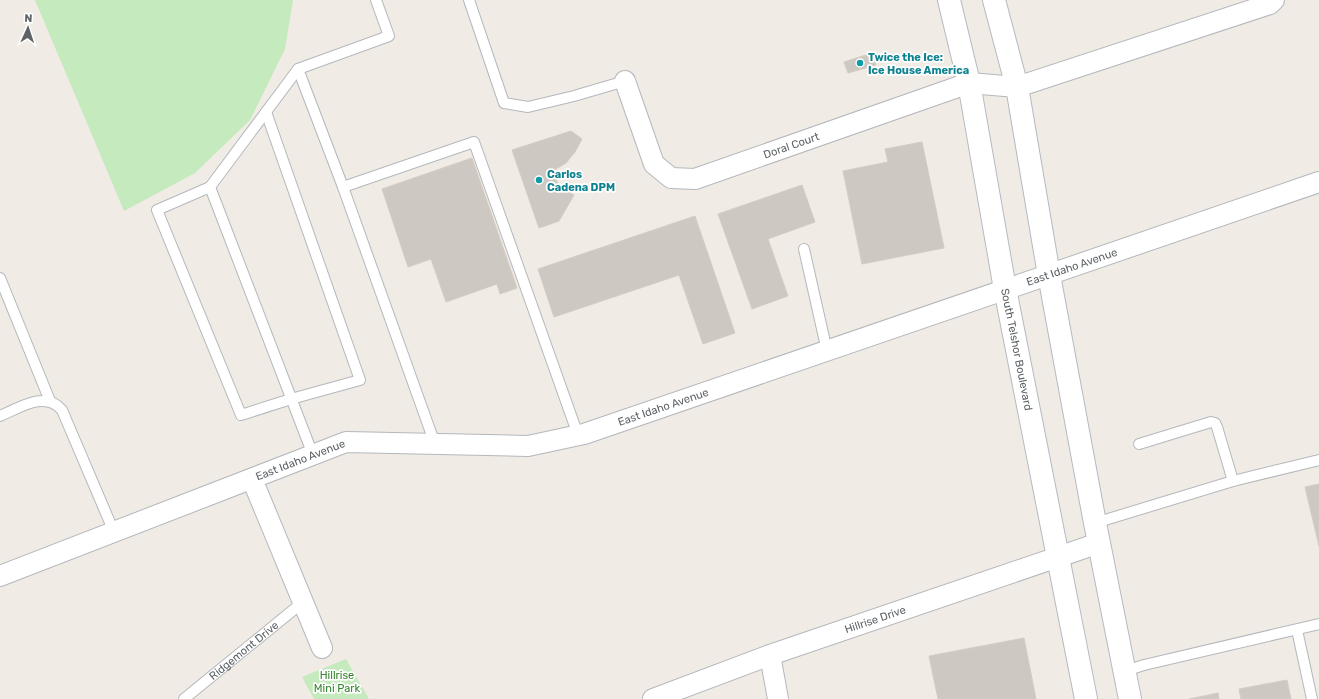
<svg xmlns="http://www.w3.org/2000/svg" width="1319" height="699" font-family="Rubik,sans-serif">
<rect width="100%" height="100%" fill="#f0ebe4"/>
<g fill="#c4eabe">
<path d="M35 0H293L285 49 250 120 195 173 124 211Z"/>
<path d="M346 659 369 699H314L302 677Z"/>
</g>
<g fill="#cec8c3" stroke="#d5ccc1">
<path d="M872 53 876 65 848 73 844 62Z"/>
<path d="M571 131 582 139 575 152 566 163 556 169 552 175 560 186 574 195 559 221 539 228 512 150Z"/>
<path d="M922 142 944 248 862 264 843 171 888 162 885 149Z"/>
<path d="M472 158 517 288 500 294 497 284 446 302 431 259 408 267 382 189Z"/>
<path d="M802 185 815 222 768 239 788 296 752 309 718 214Z"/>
<path d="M695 216 735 333 703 344 679 275 554 317 538 269Z"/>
<path d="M1319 484V546L1305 487Z"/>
<path d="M1024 638 1036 699H938L929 656Z"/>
<path d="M1287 680 1291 699H1241L1239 689Z"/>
<path d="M1218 693 1219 699H1189Z"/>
</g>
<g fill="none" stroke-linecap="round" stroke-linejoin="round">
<defs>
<g id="lane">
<path d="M469 0 504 103 528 107 574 96 625 81"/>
<path d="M298 69 210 187 313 455"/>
<path d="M210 187 157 210 241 415 291 399 360 380 266 112"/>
<path d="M343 187 298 69 389 36 376 0"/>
<path d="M804 249 827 351"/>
<path d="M0 278 50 401"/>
<path d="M0 416C19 408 45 390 62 410L114 532"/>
<path d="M435 444 343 187 474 142 578 435"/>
<path d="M1139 444 1211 422 1215 423 1217 427 1233 481"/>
<path d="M1095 523 1233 481 1319 460"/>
<path d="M1297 630 1312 699"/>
<path d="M1125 671 1144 665 1319 624"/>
<path id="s1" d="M184 699 303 602"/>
</g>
<g id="street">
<path id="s2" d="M625 81 654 164 671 178 695 179 969 83 1017 87 1270 4 1274 0"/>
<path d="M252 479 322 648"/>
<path id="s3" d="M0 576 346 442 528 446 584 434 1319 182"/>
<path d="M770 655 778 699"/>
<path id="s4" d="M653 699 770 655 1099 543"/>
</g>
<g id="secondary">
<path id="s5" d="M949 0 969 83 1005 289 1086 699"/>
<path d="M994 0 1017 87 1049 275 1095 523 1130 699"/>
</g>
</defs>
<use href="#lane" stroke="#b4b8bc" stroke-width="12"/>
<use href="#street" stroke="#b4b8bc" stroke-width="22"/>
<use href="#secondary" stroke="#b5babf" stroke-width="24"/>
<use href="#lane" stroke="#fff" stroke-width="10"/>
<use href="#street" stroke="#fff" stroke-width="20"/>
<use href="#secondary" stroke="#fff" stroke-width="22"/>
</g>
<g fill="#0f9aa8" stroke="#fff" stroke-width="1.5">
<circle cx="860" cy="63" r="4"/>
<circle cx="539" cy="180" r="4"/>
</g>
<g text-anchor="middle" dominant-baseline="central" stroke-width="3.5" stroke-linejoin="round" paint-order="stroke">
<g font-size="11" font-weight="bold" fill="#0d838f" stroke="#fff" text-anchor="start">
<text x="868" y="57">Twice the Ice:<tspan x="868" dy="13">Ice House America</tspan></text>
<text x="547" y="174">Carlos<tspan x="547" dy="13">Cadena DPM</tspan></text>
</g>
<g font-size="11" fill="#5c6266" stroke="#fff">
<text stroke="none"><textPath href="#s2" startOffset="236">Doral Court</textPath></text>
<text stroke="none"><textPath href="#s3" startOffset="1126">East Idaho Avenue</textPath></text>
<text stroke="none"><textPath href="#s5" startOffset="356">South Telshor Boulevard</textPath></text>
<text stroke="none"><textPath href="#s3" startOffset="694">East Idaho Avenue</textPath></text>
<text stroke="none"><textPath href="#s3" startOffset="322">East Idaho Avenue</textPath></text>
<text stroke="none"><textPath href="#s4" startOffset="236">Hillrise Drive</textPath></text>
<text stroke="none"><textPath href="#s1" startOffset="77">Ridgemont Drive</textPath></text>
</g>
<g font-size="11" fill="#34842c" stroke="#fff">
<text x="337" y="675">Hillrise<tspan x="337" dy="13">Mini Park</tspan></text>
</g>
</g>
<g transform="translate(28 28) rotate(3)" stroke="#ffffff" stroke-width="3" paint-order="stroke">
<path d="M0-3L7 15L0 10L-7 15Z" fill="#5c6266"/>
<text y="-6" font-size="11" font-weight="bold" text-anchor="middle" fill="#5c6266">N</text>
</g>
</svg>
